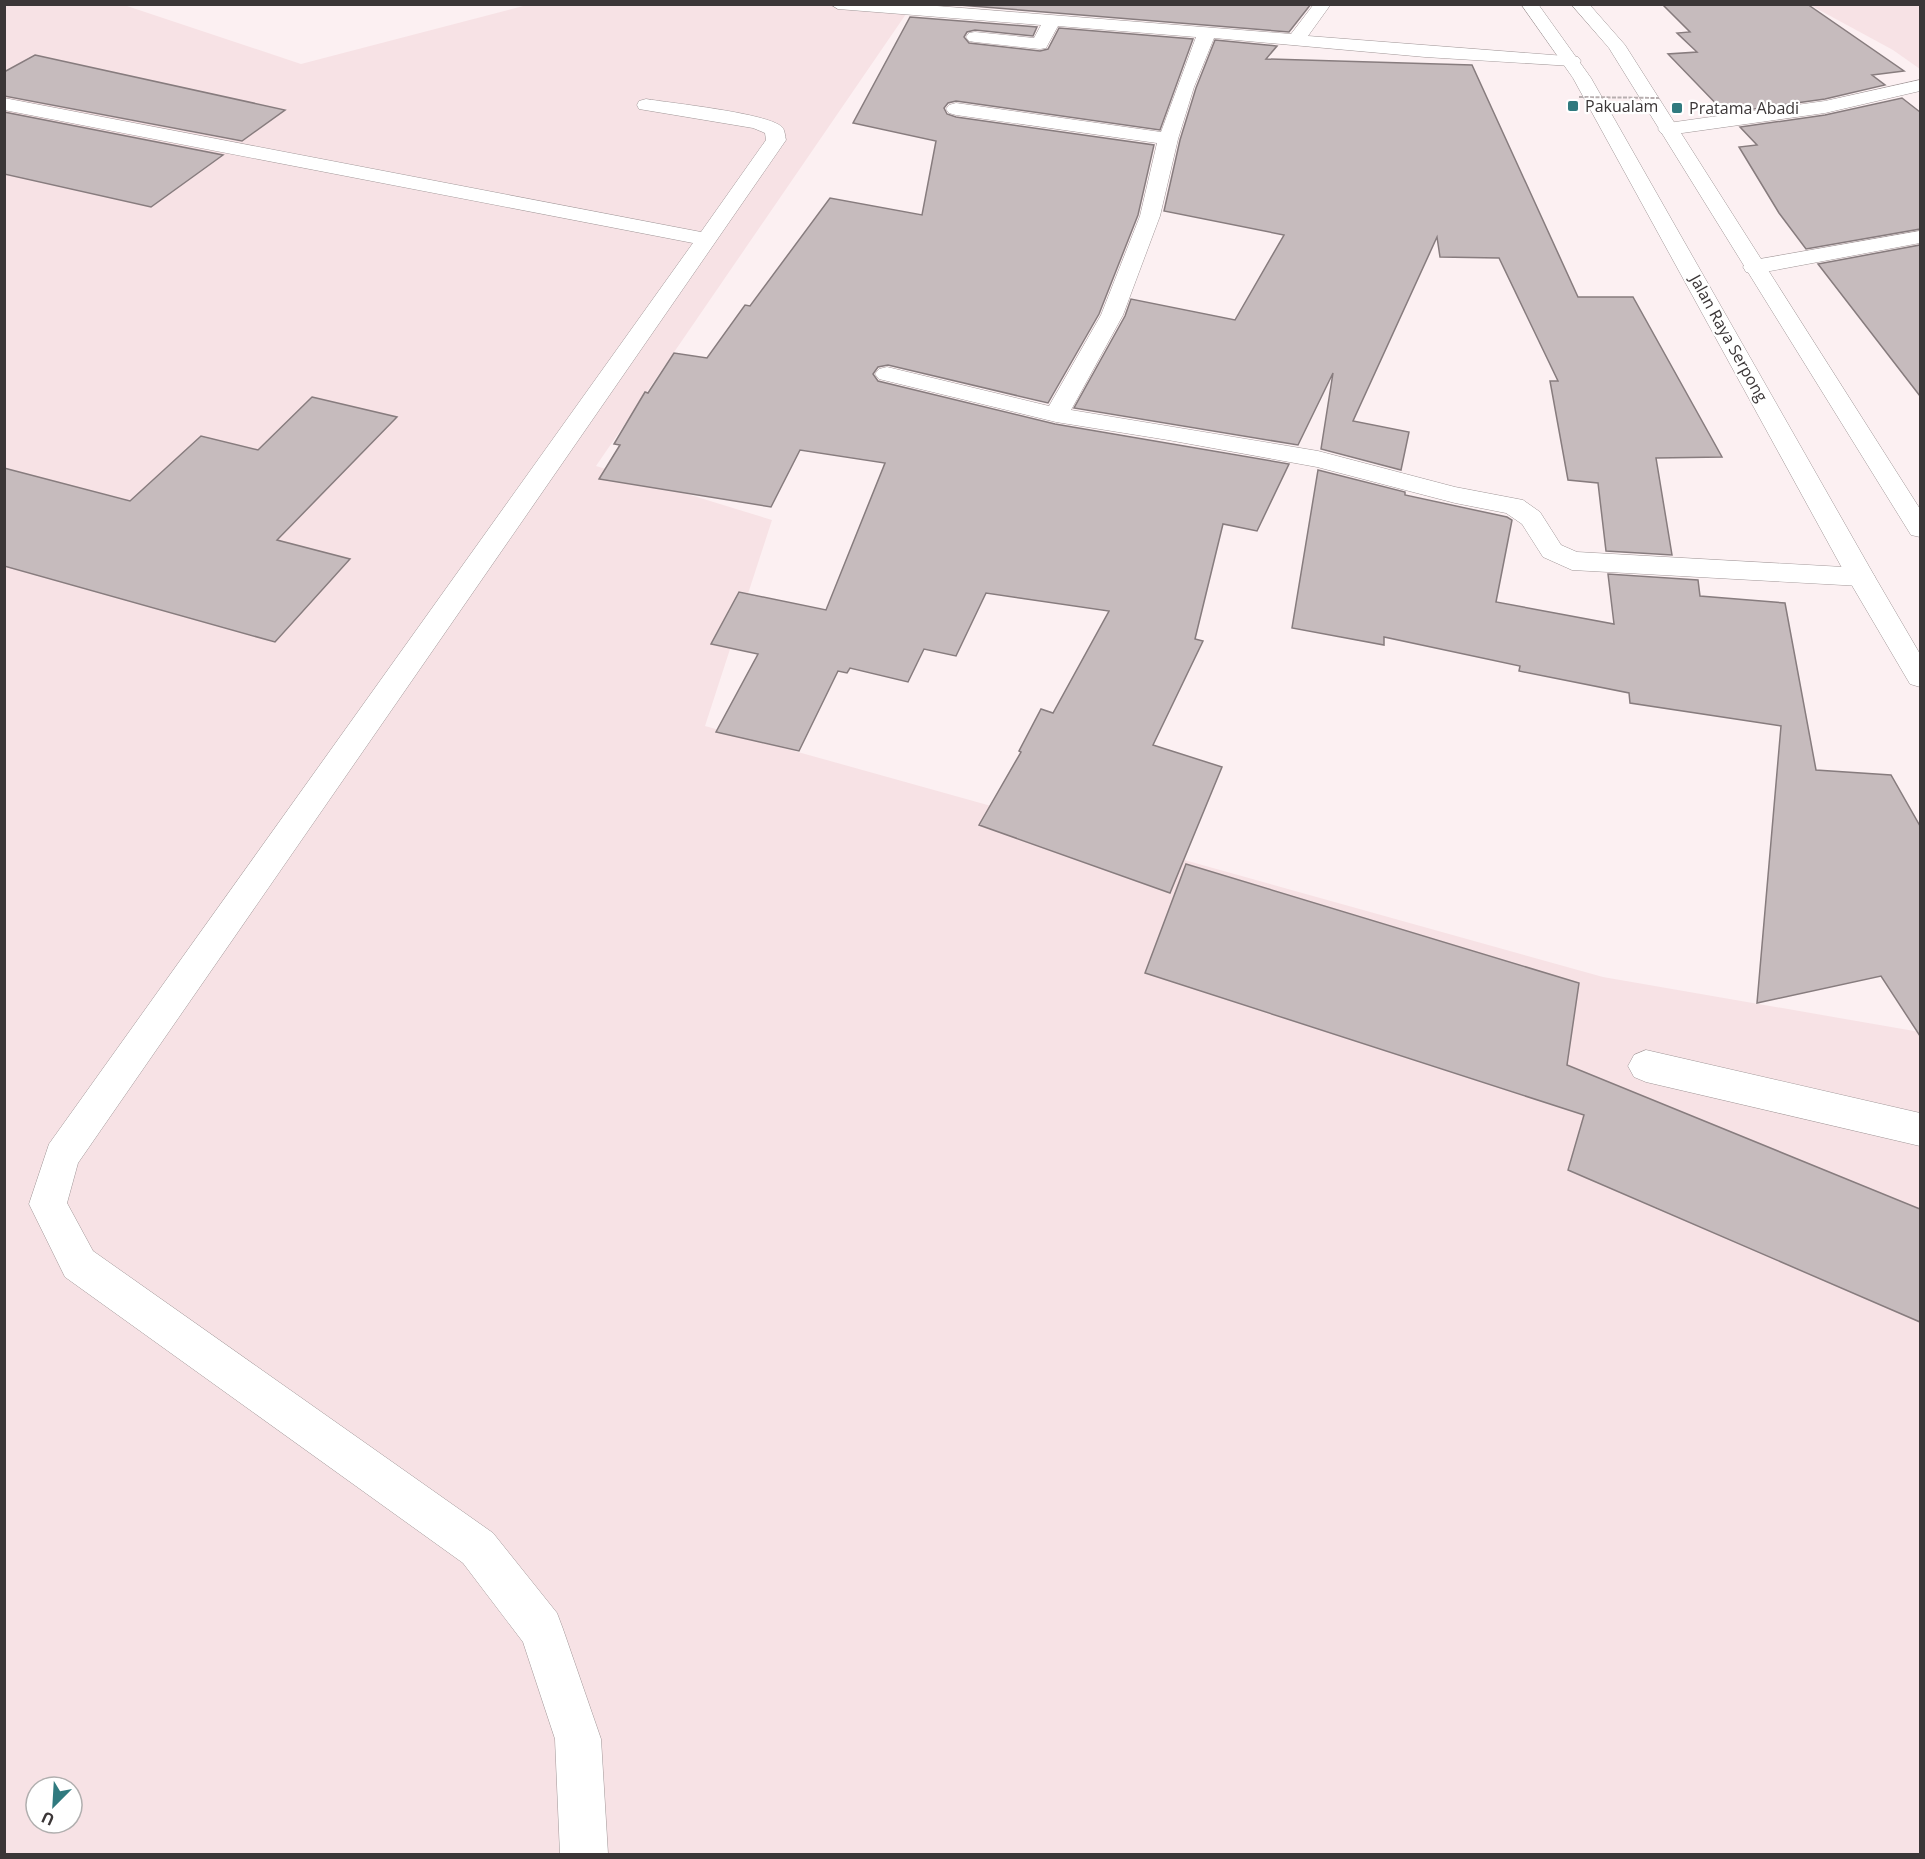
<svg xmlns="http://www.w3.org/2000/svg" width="1925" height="1859" font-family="'Open Sans',sans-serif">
<rect width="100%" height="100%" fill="#fcf0f2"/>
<g fill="#f7e2e5" fill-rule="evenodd">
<path d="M819 4 906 14 596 466 772 520 705 726 1603 977 1920 1032V1854H5V5H124L301 64 527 5ZM36 1787H72V1823H36Z"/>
<path d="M1810 5H1920V69L1893 50Z"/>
</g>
<g fill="#c6bbbd" stroke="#877c7e" stroke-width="1.5">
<path d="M947 4H1311L1289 32Z"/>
<path d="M1662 4H1807L1904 71 1872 75 1885 85 1825 99 1725 113 1668 54 1697 52 1677 33 1690 32Z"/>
<path d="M910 17 1037 27 1033 36 975 30 967 32 964 37 969 43 1040 51 1048 49 1059 28 1193 39 1160 130 956 101 948 103 944 108 947 114 956 117 1154 145 1138 215 1099 314 1048 403 888 365 878 367 873 374 878 381 1055 424 1289 464 1257 531 1223 524 1195 639 1203 641 1153 745 1222 767 1170 893 979 825 1021 752 1019 751 1041 709 1053 713 1109 611 986 593 956 656 924 649 908 682 850 668 847 673 838 671 799 751 716 732 758 654 711 644 739 592 826 610 885 463 800 450 771 507 599 479 620 445 614 444 645 392 648 393 674 353 707 358 745 305 750 306 830 198 922 215 936 141 853 123Z"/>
<path d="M1215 40 1277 46 1266 59 1472 65 1578 297H1633L1722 457 1656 458 1672 555 1606 551 1598 483 1568 480 1550 381H1558L1499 258 1440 257 1437 237 1353 421 1409 432 1401 470 1321 449 1333 373 1298 445 1074 408 1125 316 1131 299 1235 320 1284 235 1164 211 1180 140 1196 88Z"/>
<path d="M35 55 285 110 242 141 4 96V72Z"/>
<path d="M1902 98 1920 112V229L1806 249 1779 213 1739 147 1757 145 1740 127 1825 115Z"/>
<path d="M4 112 223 155 151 207 4 174Z"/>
<path d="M1920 245V396L1818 264Z"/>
<path d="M312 397 397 417 277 540 350 559 275 642 4 566V468L130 501 201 436 258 450Z"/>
<path d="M1318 470 1405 492V495L1507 517 1512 520 1496 602 1614 624 1608 574 1698 580 1700 596 1785 603 1816 770 1891 775 1920 826V1036L1881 976 1757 1003 1781 726 1630 703 1629 693 1519 671 1520 666 1384 637V645L1292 628Z"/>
<path d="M1186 864 1579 983 1567 1065 1920 1209V1322L1568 1170 1584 1115 1145 973Z"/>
</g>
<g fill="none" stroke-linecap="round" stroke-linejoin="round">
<defs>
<g id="service">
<path d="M1920 80V91L1825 113 1668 135 1661 133 1658 129 1661 125 1668 123 1825 101Z"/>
<path d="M1920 231V243L1754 274 1746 272 1743 267 1746 262 1754 260Z"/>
<path d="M1646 1050 1920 1113V1146L1646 1082 1634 1077 1628 1066 1634 1055Z"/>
</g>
<g id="minor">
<path d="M830 4H912L1291 34 1314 4H1331L1308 36 1578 57 1581 61 1578 65 1572 66 1425 57 1214 38 1194 87 1178 139 1160 216 1123 315 1071 410 1318 451 1455 487 1523 500 1540 512 1561 545 1577 552 1861 568 1871 571 1875 577 1871 583 1861 586 1572 570 1543 557 1522 524 1506 513 1455 503 1317 467 1168 440 1056 422 879 379 875 374 879 369 887 367 1049 406 1101 315 1140 216 1157 143 956 115 949 113 946 109 949 105 956 103 1161 132 1196 37 1058 26 1046 48 1040 49 975 42 969 41 966 37 969 33 975 32 1034 38 1041 25 838 9Z"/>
<path d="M4 98 701 232 766 140 765 133 753 128 639 109 637 105 639 101 646 99C670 103 768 113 782 127 785 130 785 136 786 140L78 1163 67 1203 93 1251 493 1533 557 1613 563 1629 601 1739 608 1854H560L555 1739 523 1642 463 1563 65 1277 29 1204 49 1144 693 243 4 110Z"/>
</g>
<g id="primary">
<path d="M1521 4H1538L1591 78 1875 577 1920 654V687L1910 684 1847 577 1573 78Z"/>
<path d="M1571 4H1589L1625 45 1920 509V537L1911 535 1609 48Z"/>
</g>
</defs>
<use href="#service" stroke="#a09697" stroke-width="1"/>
<use href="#minor" stroke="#a09697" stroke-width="1"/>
<use href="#primary" stroke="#a09697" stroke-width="1"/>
<use href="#service" fill="#fff" fill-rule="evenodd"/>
<use href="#minor" fill="#fff" fill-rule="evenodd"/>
<use href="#primary" fill="#fff" fill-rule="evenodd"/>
<path stroke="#b7aeaf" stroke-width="2" stroke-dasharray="4 1.5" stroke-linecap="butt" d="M1579 97 1659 98"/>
</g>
<g fill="#307a7f" stroke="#fff" stroke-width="2">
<rect x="1567" y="100" width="12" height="12" rx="3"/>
<rect x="1671" y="102" width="12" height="12" rx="3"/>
</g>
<g text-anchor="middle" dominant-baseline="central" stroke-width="4.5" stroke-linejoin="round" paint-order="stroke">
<g font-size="16" fill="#3b3637" stroke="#fff" text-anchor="start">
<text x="1585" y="106">Pakualam</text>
<text x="1689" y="108">Pratama Abadi</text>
</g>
<g font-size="16" fill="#3b3637" stroke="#fff">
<text transform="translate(1729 338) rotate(61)">Jalan Raya Serpong</text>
</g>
</g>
<rect width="1925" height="1859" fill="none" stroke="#3b3637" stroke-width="12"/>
<g transform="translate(54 1805) rotate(204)"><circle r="28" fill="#ffffff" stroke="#b1afaf" stroke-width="1.5"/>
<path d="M0-4.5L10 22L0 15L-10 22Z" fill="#307a7f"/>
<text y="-9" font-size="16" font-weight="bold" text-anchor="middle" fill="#3b3637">U</text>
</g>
</svg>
